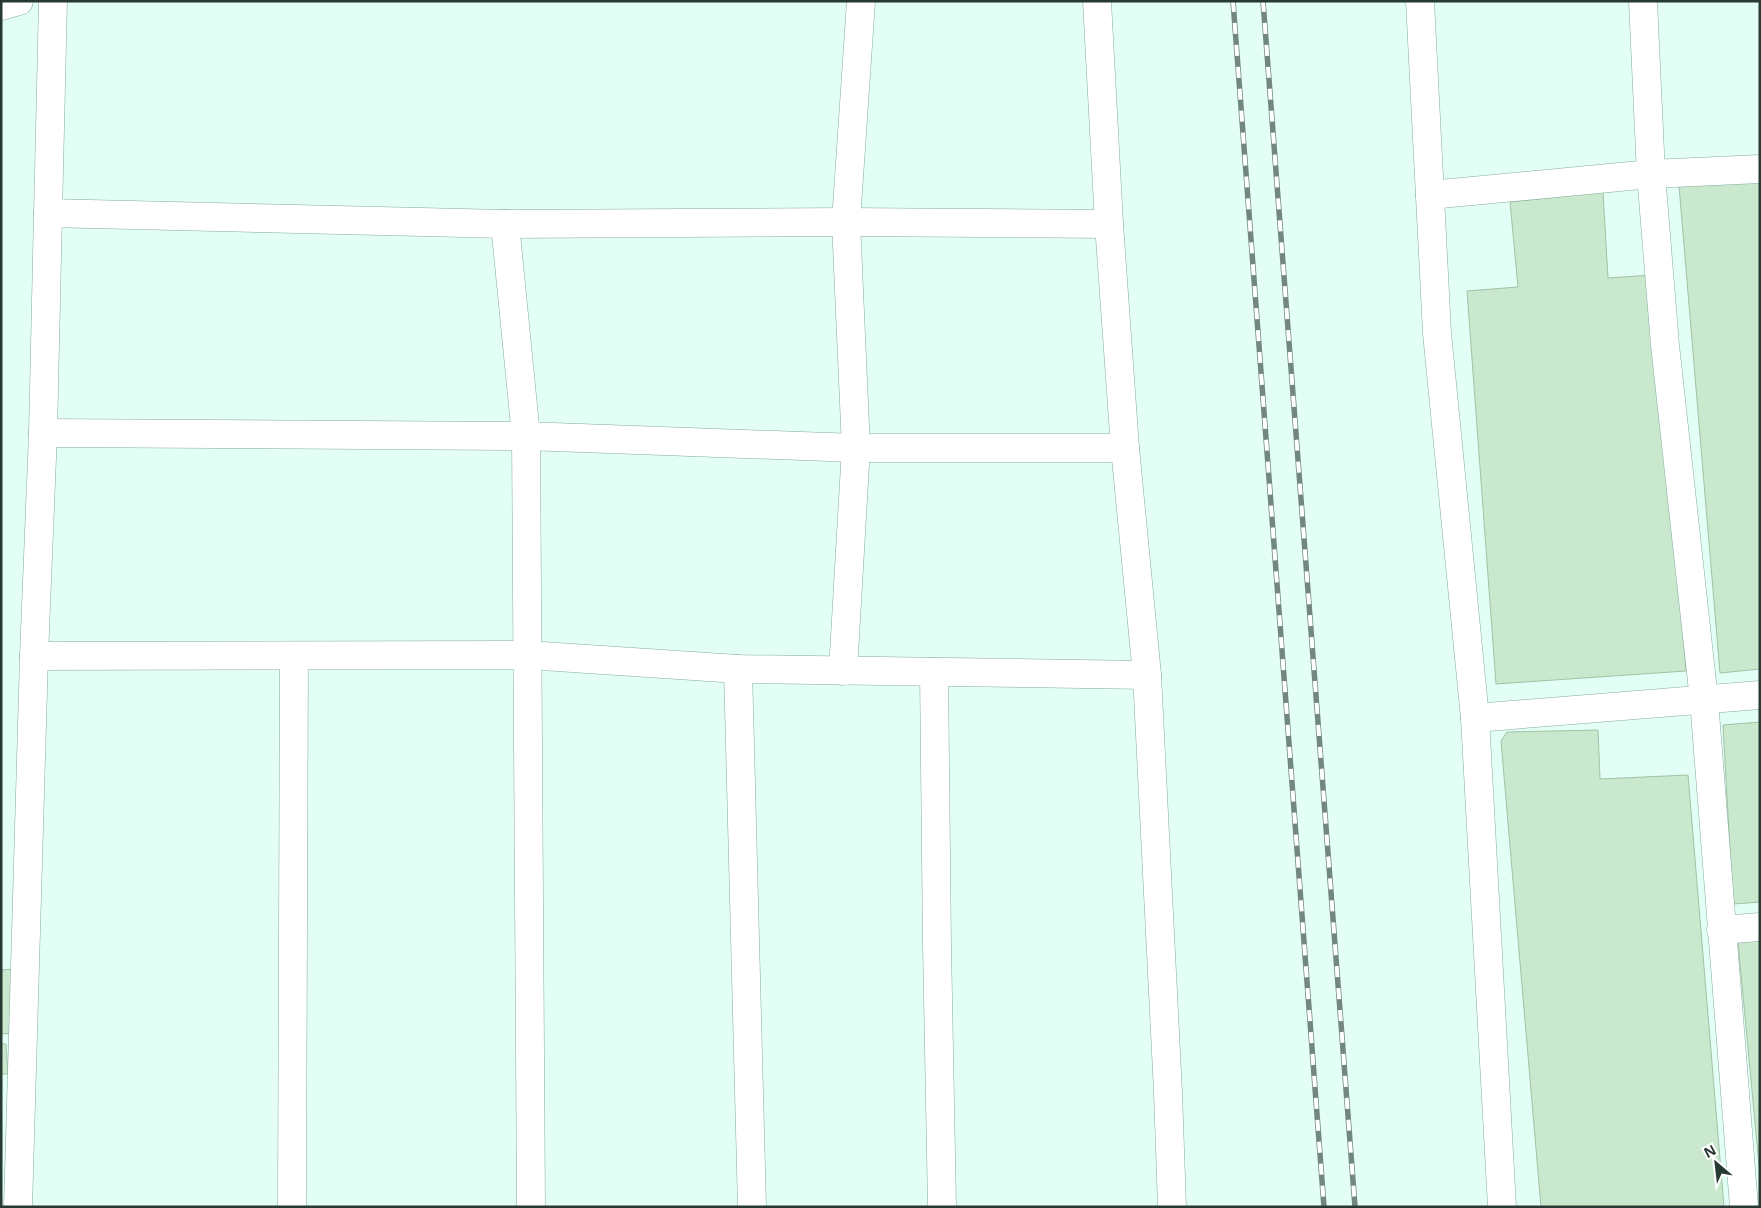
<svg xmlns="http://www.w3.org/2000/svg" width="1761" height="1208" font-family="'Noto Sans',sans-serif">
<rect width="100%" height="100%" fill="#e3fef4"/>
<g fill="#c9e8cd" stroke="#a2c1a6">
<path d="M1760 180V669L1720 673 1679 186Z"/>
<path d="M1603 192 1608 278 1652 275 1686 671 1496 684 1467 291 1518 287 1510 202Z"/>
<path d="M1760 722V902L1733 904 1723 725Z"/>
<path d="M1598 730 1600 779 1688 775 1724 1207H1541L1501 741 1507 732Z"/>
<path d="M1760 941V1176L1738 942Z"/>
<path d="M16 969 13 1033 1 1034V970Z"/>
<path d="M1 1044H6L8 1074H1Z"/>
</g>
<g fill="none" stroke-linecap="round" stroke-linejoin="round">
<defs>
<g id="minor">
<path d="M1097 1 1109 224 1125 448 1147 675 1168 1092 1172 1207"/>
<path d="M1420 1 1437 333 1475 718 1502 1207"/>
<path d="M1643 1 1651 174 1665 345 1704 700 1744 1207"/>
<path d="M1 6 19 1"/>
<path d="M1430 195 1651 174 1760 169"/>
<path d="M48 213 53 1"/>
<path d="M505 224 526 436 531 1207"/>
<path d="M43 433 48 213 505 224 846 222 1109 224"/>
<path d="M34 656 527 655 738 669 1147 675"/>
<path d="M738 669 752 1207"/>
<path d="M843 671 856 448 846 222 861 1"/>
<path d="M934 672 937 945 942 1207"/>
<path d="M1475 718 1760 695"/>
<path d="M1721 930 1760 927"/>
<path d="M18 1207 34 656 43 433 526 436 856 448H1125"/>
<path d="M292 1207 294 656"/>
</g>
</defs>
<use href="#minor" stroke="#83ad9f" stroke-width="29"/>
<use href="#minor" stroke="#fff" stroke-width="28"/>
<defs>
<g id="rail">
<path d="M1233 1 1324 1207"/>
<path d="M1263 1 1355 1207"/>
</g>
</defs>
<use href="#rail" stroke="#728780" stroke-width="5.5"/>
<use href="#rail" stroke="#fff" stroke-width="4" stroke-dasharray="11" stroke-linecap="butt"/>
</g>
<rect width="1761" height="1208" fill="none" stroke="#273933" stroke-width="5"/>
<g transform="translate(1716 1163) rotate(332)" stroke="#ffffff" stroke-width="4" paint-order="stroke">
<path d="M0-4L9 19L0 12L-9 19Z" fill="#273933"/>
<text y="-8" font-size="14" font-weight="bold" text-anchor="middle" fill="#273933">N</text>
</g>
</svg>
